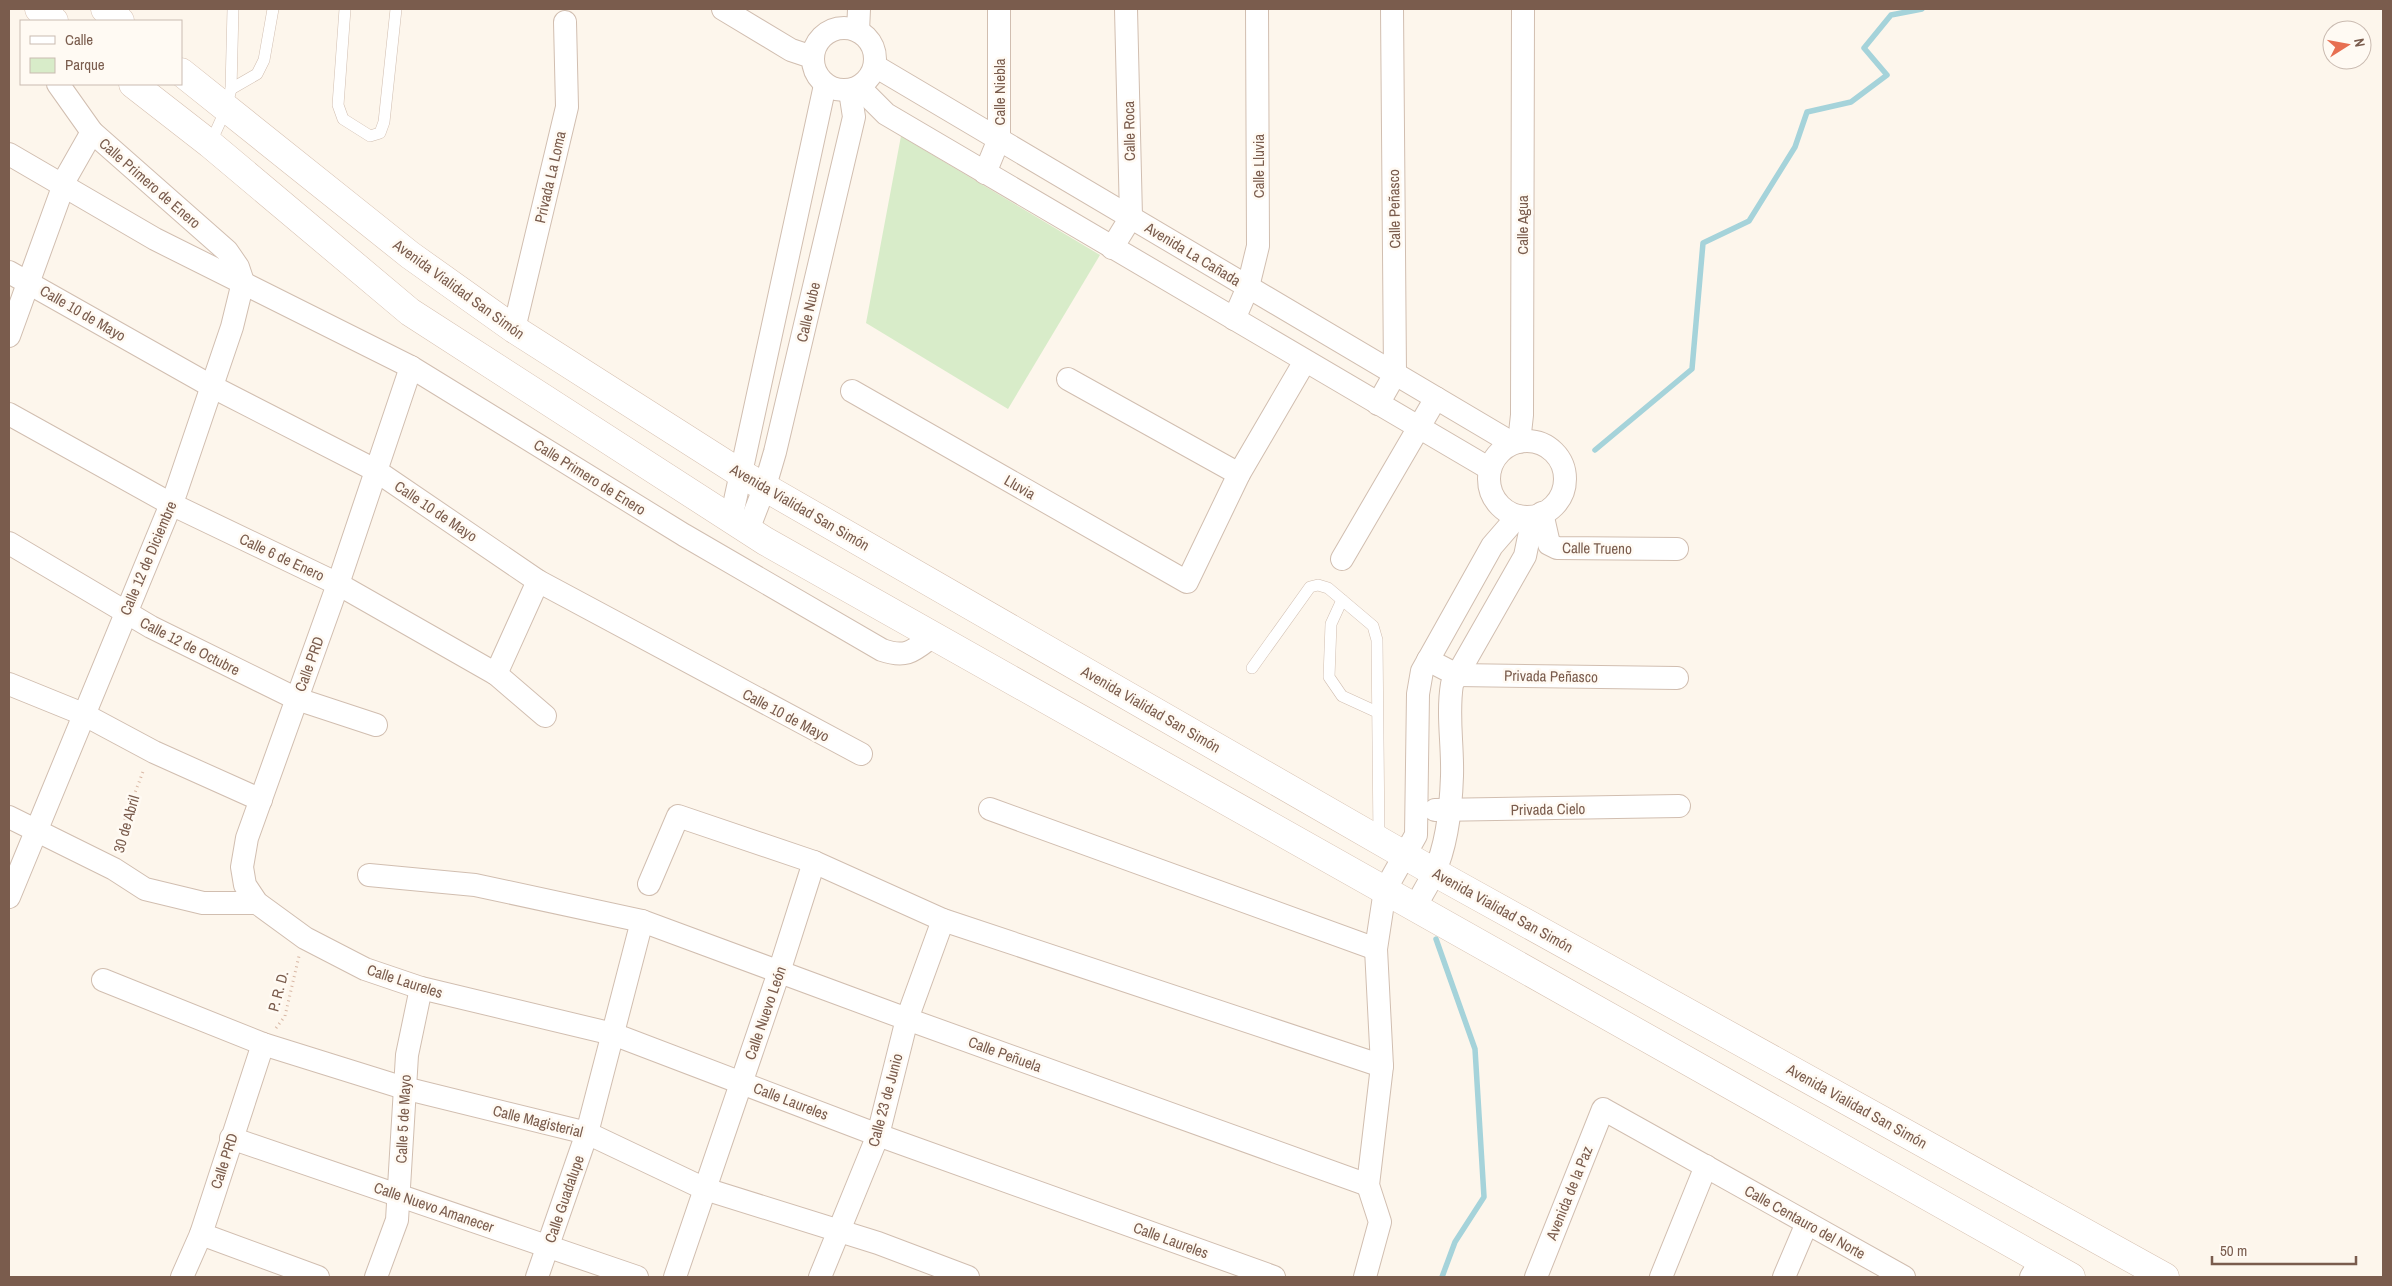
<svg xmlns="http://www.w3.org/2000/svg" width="2392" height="1286" font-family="'Archivo Narrow',sans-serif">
<rect width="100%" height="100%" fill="#fdf6ec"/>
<path fill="#d8ecc9" d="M901 136 1100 255 1008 409 866 323Z"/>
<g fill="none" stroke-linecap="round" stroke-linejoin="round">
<g stroke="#a5d3da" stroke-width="5.5">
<path d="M1595 450 1692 369 1703 243 1749 221 1795 147 1807 112 1851 102 1887 75 1864 48 1891 15 1922 9"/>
<path d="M1436 939 1475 1049 1484 1197 1455 1242 1442 1277"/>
</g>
<defs>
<g id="service">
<path d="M345 9 338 105 343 119 370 136 380 133 384 122 396 9"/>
<path d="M231 89 257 74 264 60 273 9"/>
<path d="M210 144 226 109 231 89 233 9"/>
<path d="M1342 600 1331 624 1329 677 1342 696 1377 712"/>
<path d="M1252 668 1310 587 1318 585 1328 588 1373 626 1377 640 1379 839"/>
</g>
<g id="minor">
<path d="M723 9 791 50 812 57"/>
<circle cx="844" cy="59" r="31"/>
<path d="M858 31 859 9"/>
<path d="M875 66 1512 443"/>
<path d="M58 84 92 132 227 251 238 267 243 282"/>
<path d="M859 87 886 114 1490 469"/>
<path d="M9 154 155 239 411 367 684 535 882 650C908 659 914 650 934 635"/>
<path d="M985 173 999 139V9"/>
<path d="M1112 248 1131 217 1126 9"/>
<path d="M9 272 211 386 375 470 538 581 861 754"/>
<path d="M1234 319 1248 287 1258 246 1257 9"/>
<path d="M514 329 567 107 565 22"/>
<path d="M9 336 67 176 92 132"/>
<path d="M411 367 338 584 247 838 242 867 245 885 257 903 305 938 365 969 421 988 613 1034 878 1135 1274 1277"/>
<path d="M1068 379 1239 474"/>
<path d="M852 391 1187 582 1239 474 1305 361"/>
<path d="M1378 404 1395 374 1392 9"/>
<path d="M9 414 171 504 338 584 496 674 545 716"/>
<circle cx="1527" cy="479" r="38"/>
<path d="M1519 442 1522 415 1523 9"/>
<path d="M1542 513 1549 544 1557 548 1677 549"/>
<path d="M731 519 825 85"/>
<path d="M748 530 765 486 775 452 854 117 850 91"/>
<path d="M9 543 151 627 297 699 376 725"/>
<path d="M1342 559 1436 398"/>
<path d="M1428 660 1457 675 1677 678"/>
<path d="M496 674 538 581"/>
<path d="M9 684 83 714 154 752 261 800"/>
<path d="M990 809 1376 949"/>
<path d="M1435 810 1679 806"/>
<path d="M9 817 114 869 145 889 203 903H257"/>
<path d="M369 875 475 885 642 921 907 1019 1368 1185"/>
<path d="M649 884 678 816 814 862 943 920 1382 1066"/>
<path d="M9 897 176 492 232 327 243 282"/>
<path d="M1415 907C1421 896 1428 885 1434 873 1447 845 1451 807 1452 776 1453 745 1447 715 1452 684L1525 556 1533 517"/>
<path d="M103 980 263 1044 404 1088 587 1133 705 1189 878 1243 968 1277"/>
<path d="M231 1138 637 1277"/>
<path d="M201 1234 318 1277"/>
<path d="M182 1277 201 1234 263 1044"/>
<path d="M376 1277 397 1220 407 1055 421 988"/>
<path d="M537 1277 587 1133 642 921"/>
<path d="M675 1277 779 972 814 862"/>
<path d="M820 1277 878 1135 907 1019 943 920"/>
<path d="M1365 1277 1380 1222 1368 1185 1382 1066 1376 949 1385 890 1416 835 1418 694 1422 671 1492 546 1518 516"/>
<path d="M1536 1277 1603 1109 1904 1277"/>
<path d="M1661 1277 1706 1166"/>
<path d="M1784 1277 1807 1223"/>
<path d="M2031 1277 2041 1260"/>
</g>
<g id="secondary">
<path d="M39 9 54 21"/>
<path d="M105 9 120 21"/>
<path d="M181 72 410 255 514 329 740 473 1434 872 2165 1277"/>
<path d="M133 84 210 144 410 312 765 541 2071 1277"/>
</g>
</defs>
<use href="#service" stroke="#d1beb0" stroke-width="12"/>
<use href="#minor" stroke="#d1beb0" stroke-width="24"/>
<use href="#secondary" stroke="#d6c0b0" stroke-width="29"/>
<g stroke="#d9b8a5" stroke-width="3" stroke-dasharray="1 4" stroke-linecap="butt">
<path d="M118 849 125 819 144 769"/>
<path d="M276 1028 285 1016 299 956"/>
</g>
<use href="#service" stroke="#fff" stroke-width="11"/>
<use href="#minor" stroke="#fff" stroke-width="22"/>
<use href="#secondary" stroke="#fff" stroke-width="28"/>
</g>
<g text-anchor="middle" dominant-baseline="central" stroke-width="5" stroke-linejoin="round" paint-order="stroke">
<g font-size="15" fill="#7a5c4d" stroke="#fffaf3">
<text transform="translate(999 92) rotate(-90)">Calle Niebla</text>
<text transform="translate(1129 131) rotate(-91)">Calle Roca</text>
<text transform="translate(1258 166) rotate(-90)">Calle Lluvia</text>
<text transform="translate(550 177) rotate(-77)">Privada La Loma</text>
<text transform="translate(150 183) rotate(41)">Calle Primero de Enero</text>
<text transform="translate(1394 209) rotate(-91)">Calle Peñasco</text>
<text transform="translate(1522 225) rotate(-90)">Calle Agua</text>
<text transform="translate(1193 254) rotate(31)">Avenida La Cañada</text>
<text transform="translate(459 289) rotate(36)">Avenida Vialidad San Simón</text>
<text transform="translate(808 312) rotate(-77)">Calle Nube</text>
<text transform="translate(83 313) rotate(30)">Calle 10 de Mayo</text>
<text transform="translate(590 477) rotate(32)">Calle Primero de Enero</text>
<text transform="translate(1020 487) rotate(30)">Lluvia</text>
<text transform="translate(800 507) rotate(30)">Avenida Vialidad San Simón</text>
<text transform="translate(436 511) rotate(34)">Calle 10 de Mayo</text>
<text transform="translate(1597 548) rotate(1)">Calle Trueno</text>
<text transform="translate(282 557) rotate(25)">Calle 6 de Enero</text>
<text transform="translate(148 558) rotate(-67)">Calle 12 de Diciembre</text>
<text transform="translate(190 646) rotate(27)">Calle 12 de Octubre</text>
<text transform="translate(309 664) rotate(-70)">Calle PRD</text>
<text transform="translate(1551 676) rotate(1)">Privada Peñasco</text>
<text transform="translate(1151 709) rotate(30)">Avenida Vialidad San Simón</text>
<text transform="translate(786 715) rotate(28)">Calle 10 de Mayo</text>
<text transform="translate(1548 809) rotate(-1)">Privada Cielo</text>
<text transform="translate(126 824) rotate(-74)">30 de Abril</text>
<text transform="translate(1503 910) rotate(29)">Avenida Vialidad San Simón</text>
<text transform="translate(405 981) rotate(18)">Calle Laureles</text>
<text transform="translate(278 991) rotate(-75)">P. R. D.</text>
<text transform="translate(765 1013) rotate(-71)">Calle Nuevo León</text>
<text transform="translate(1005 1054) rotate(20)">Calle Peñuela</text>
<text transform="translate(885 1100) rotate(-75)">Calle 23 de Junio</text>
<text transform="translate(791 1101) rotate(21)">Calle Laureles</text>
<text transform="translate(1857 1106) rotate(29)">Avenida Vialidad San Simón</text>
<text transform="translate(403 1119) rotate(-87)">Calle 5 de Mayo</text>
<text transform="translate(538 1121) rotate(14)">Calle Magisterial</text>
<text transform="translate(224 1161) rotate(-72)">Calle PRD</text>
<text transform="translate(1569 1193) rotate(-68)">Avenida de la Paz</text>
<text transform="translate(564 1199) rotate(-71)">Calle Guadalupe</text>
<text transform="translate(434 1207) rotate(19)">Calle Nuevo Amanecer</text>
<text transform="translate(1805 1222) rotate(29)">Calle Centauro del Norte</text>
<text transform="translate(1171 1240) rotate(20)">Calle Laureles</text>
</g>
</g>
<rect width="2392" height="1286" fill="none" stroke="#7a5c4d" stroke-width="20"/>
<rect x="20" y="20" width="162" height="65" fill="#fffaf3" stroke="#cabbb1"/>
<rect x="30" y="36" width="25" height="8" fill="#ffffff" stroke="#cabbb1"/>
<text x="65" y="45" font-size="15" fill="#7a5c4d">Calle</text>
<rect x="30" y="58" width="25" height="15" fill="#d8ecc9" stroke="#cabbb1"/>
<text x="65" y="70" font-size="15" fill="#7a5c4d">Parque</text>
<g transform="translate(2347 45) rotate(79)"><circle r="24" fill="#fffaf3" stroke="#cabbb1"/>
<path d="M0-4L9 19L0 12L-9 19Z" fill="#e76f51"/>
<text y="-8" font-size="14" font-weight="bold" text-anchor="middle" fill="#7a5c4d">N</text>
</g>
<path d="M2212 1256v8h144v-8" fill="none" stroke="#7a5c4d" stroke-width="2.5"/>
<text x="2220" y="1256" font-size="15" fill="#7a5c4d" stroke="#fffaf3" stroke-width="4" paint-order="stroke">50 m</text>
</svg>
